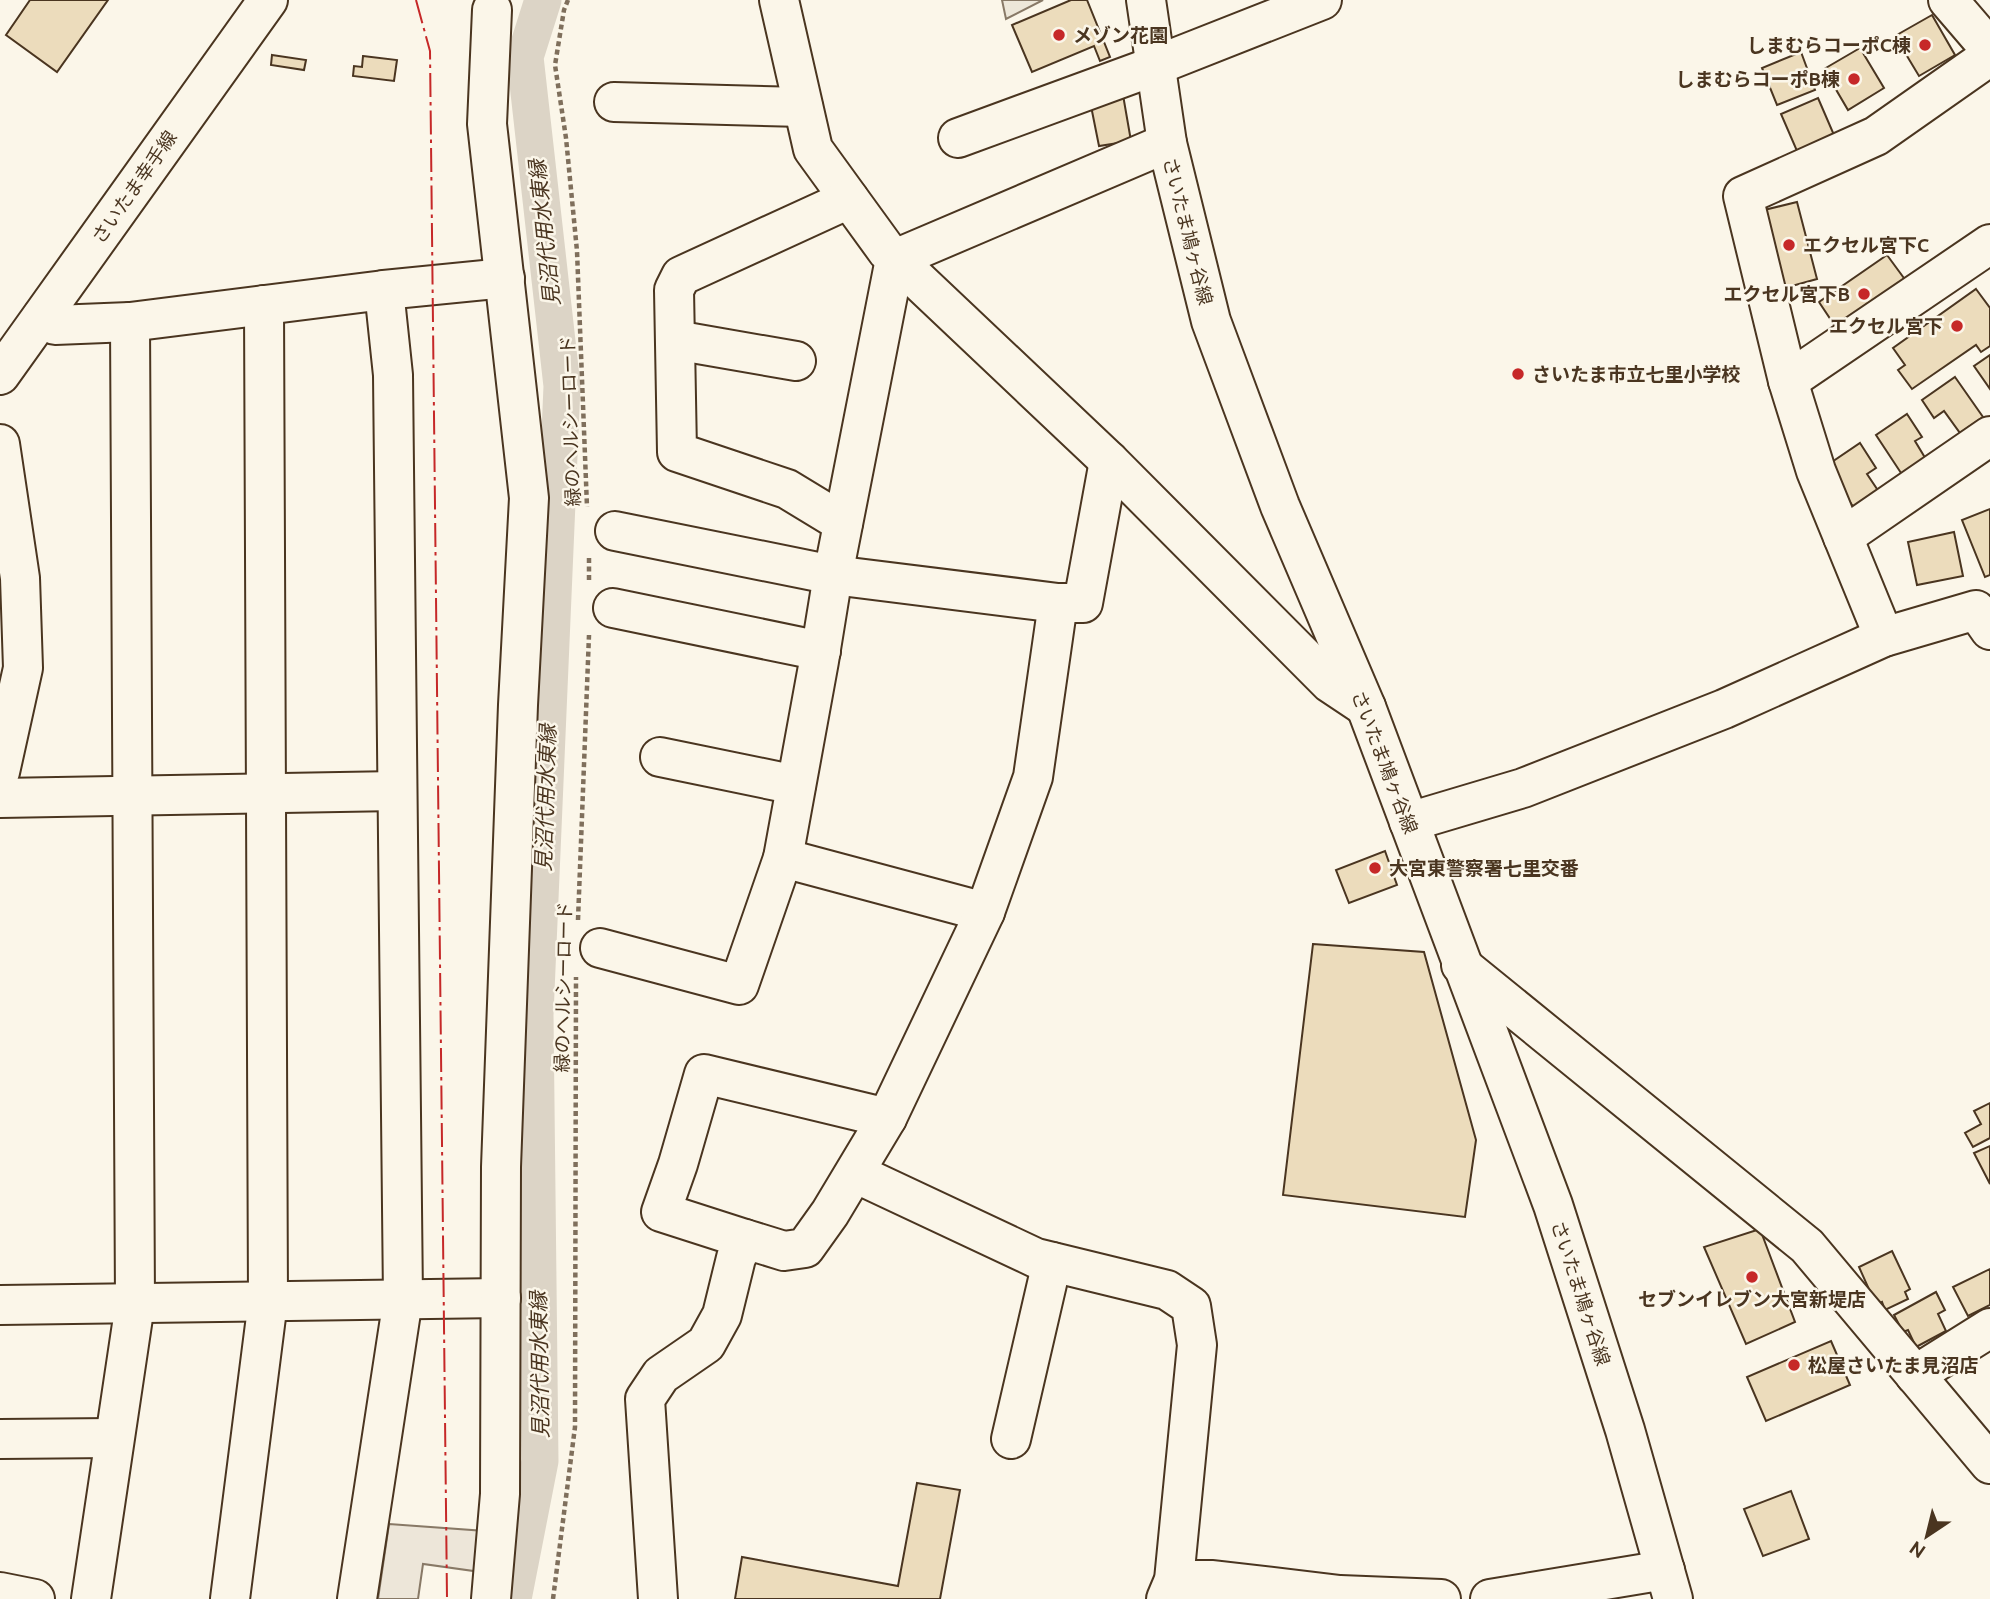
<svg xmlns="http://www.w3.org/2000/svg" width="1990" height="1599" font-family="Ubuntu,'Noto Sans JP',sans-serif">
<rect width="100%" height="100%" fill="#fbf6e9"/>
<path fill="#ede6d9" stroke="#887966" stroke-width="2" d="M389 1524 485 1531 481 1572 423 1564 418 1599H378Z"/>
<path fill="#ede7d9" stroke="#887966" stroke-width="2" d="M1002 0H1043L1006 19Z"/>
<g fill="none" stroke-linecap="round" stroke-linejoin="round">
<path stroke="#dcd4c6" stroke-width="37" d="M513 1599 540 1461 535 1015 562 386 525 57 543 0"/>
</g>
<g fill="#ecdcbc" stroke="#4a3520" stroke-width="2">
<path d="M30 0H108L57 72 6 35Z"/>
<path d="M1071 0H1087L1110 57 1100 61 1094 46 1032 72 1012 25Z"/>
<path d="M1932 15 1955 55 1919 76 1895 36Z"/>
<path d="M1860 48 1884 88 1848 110 1824 69Z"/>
<path d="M1801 52 1815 90 1777 105 1762 68Z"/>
<path d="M272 55 306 60 304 70 271 65Z"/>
<path d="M363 56 397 60 394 81 353 76 354 66 362 67Z"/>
<path d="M1123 95 1131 141 1099 146 1090 101Z"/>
<path d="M1818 98 1834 135 1797 151 1781 114Z"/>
<path d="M1797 202 1817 279 1781 289 1760 211Z"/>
<path d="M1887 255 1909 285 1839 332 1819 302Z"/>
<path d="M1976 289 1990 308V346L1981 352 1976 345 1912 389 1898 370 1905 365 1893 348Z"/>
<path d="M1990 355V389L1974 366Z"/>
<path d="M1955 377 1983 417 1960 433 1944 411 1934 418 1922 400Z"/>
<path d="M1907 414 1922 437 1915 441 1927 461 1903 476 1876 435Z"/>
<path d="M1860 443 1876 468 1867 474 1879 492 1854 508 1826 466Z"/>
<path d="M1990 509V575L1985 577 1962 520Z"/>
<path d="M1954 532 1963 576 1917 585 1908 542Z"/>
<path d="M1385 851 1397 885 1349 903 1336 870Z"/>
<path d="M1313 944 1424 952 1476 1140 1465 1217 1283 1195Z"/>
<path d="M1990 1103V1138L1973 1147 1965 1133 1981 1124 1974 1111Z"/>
<path d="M1990 1146V1184L1974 1153Z"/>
<path d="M1760 1229 1795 1322 1746 1344 1704 1247Z"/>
<path d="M1892 1251 1910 1289 1905 1292 1908 1299 1885 1310 1882 1302 1876 1305 1859 1267Z"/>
<path d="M1990 1269V1305L1968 1316 1953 1287Z"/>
<path d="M1936 1292 1945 1310 1938 1314 1946 1331 1916 1347 1908 1330 1903 1332 1894 1315Z"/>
<path d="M1831 1341 1850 1385 1766 1421 1747 1377Z"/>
<path d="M917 1483 960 1490 940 1599H735L742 1557 898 1586Z"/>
<path d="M1791 1491 1809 1539 1763 1556 1744 1509Z"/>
</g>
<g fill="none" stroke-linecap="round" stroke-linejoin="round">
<defs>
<g id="minor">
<path d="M779 0 813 149 887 251 1109 461 1330 683 1366 707"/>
<path d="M1948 0 1990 49"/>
<path d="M614 102 803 107"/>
<path d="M958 138 1157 65 1322 0"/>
<path d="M384 290 505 278"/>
<path d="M42 317 55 325 130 322 384 290 393 375 403 1299 357 1599"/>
<path d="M675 340 796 361"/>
<path d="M1788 381 1990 244"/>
<path d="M0 444 20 578 23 668 0 772"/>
<path d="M843 523 787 489 677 452 674 290 681 276 849 199"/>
<path d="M615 531 833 575 1058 603H1083L1109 461"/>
<path d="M1843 537 1990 436"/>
<path d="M613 608 821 651"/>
<path d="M1884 637 1816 471 1788 381 1743 196 1876 136 1990 56"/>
<path d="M660 757 796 785"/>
<path d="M0 798 397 791"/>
<path d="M1409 822 1523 788 1724 709 1884 637 1976 610 1990 630"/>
<path d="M783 858 985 912"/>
<path d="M600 948 739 985 783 858 819 661 833 575 895 259 1167 143"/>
<path d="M1461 965 1807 1246 1990 1464"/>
<path d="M855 1173 1036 1258 1167 1290 1191 1306 1197 1345 1174 1580 1166 1599"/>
<path d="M745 1239 661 1212 678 1164 704 1074 887 1118"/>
<path d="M0 1305 501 1298"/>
<path d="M1915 1375 1990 1328"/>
<path d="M0 1439 114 1438"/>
<path d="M1011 1439 1052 1262"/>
<path d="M1174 1580H1213L1340 1595 1441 1599"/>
<path d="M0 1592 35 1599"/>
<path d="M91 1599 135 1304 130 322"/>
<path d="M230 1599 268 1301 264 305"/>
<path d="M491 1599 500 1494 501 1167 518 705 529 498 487 124 492 10"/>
<path d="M658 1599 645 1399 661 1375 706 1344 722 1315 736 1258 745 1239 784 1251 805 1248 830 1213 887 1118 985 912 1033 777 1058 603"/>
<path d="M1490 1599 1665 1570"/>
</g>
<g id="major">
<path d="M1146 0 1167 143 1211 321 1280 506 1366 707 1553 1205 1625 1430 1673 1599"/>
<path d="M0 375 268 0"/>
</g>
</defs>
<use href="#minor" stroke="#4a3520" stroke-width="42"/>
<use href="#major" stroke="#4a3520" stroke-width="42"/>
<g stroke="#7f6f5c" stroke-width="4.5" stroke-dasharray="5 3.5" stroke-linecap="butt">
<path d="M568 0 564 10 555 65 566 138 577 251 587 507"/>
<path d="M589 558V580"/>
<path d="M578 920 589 635"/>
<path d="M553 1599 575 1427 576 977"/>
</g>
<use href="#minor" stroke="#fbf6e9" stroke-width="38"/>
<use href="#major" stroke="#fbf6e9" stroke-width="38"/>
<path stroke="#c62828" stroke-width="2" stroke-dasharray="24 5 3.5 5" stroke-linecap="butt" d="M416 0 430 51 447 1599"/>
</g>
<g fill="#c62828" stroke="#fbf6e9" stroke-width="2.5">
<circle cx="1059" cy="35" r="7"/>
<circle cx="1925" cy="45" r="7"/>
<circle cx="1854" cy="79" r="7"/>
<circle cx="1789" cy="245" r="7"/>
<circle cx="1864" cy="294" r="7"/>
<circle cx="1957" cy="326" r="7"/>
<circle cx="1518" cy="374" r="7"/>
<circle cx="1375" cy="868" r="7"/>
<circle cx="1752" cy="1277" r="7"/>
<circle cx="1794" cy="1365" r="7"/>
</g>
<g text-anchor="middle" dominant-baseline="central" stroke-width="5" stroke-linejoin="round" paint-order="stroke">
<g font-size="19" font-weight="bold" fill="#4a3520" stroke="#fbf6e9" text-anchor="start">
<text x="1073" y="35">メゾン花園</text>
<text x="1911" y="45" text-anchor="end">しまむらコーポC棟</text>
<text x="1840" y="79" text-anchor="end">しまむらコーポB棟</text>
<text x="1803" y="245">エクセル宮下C</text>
<text x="1850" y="294" text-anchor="end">エクセル宮下B</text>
<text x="1943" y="326" text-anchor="end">エクセル宮下</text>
<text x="1532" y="374">さいたま市立七里小学校</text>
<text x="1389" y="868">大宮東警察署七里交番</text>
<text x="1752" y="1299" text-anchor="middle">セブンイレブン大宮新堤店</text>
<text x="1808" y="1365">松屋さいたま見沼店</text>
</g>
<g font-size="19" fill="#4a3520" stroke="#fbf6e9">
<text transform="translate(134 187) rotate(-55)">さいたま幸手線</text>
<text transform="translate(1188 231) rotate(76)">さいたま鳩ヶ谷線</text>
<text transform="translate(570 421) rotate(-92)">緑のヘルシーロード</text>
<text transform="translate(1385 762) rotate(69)">さいたま鳩ヶ谷線</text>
<text transform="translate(563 987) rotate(-89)">緑のヘルシーロード</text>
<text transform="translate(1581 1293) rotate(72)">さいたま鳩ヶ谷線</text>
</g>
<g font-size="21" font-style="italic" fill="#4a3520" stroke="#fbf6e9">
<text transform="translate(544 233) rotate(-96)">見沼代用水東縁</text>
<text transform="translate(545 798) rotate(-88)">見沼代用水東縁</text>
<text transform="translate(539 1365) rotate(-91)">見沼代用水東縁</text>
</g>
</g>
<g transform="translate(1927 1536) rotate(215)" stroke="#fbf6e9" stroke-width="5" paint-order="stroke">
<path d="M0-5L12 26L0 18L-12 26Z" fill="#4a3520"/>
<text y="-10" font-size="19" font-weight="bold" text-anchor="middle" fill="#4a3520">N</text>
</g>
</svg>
